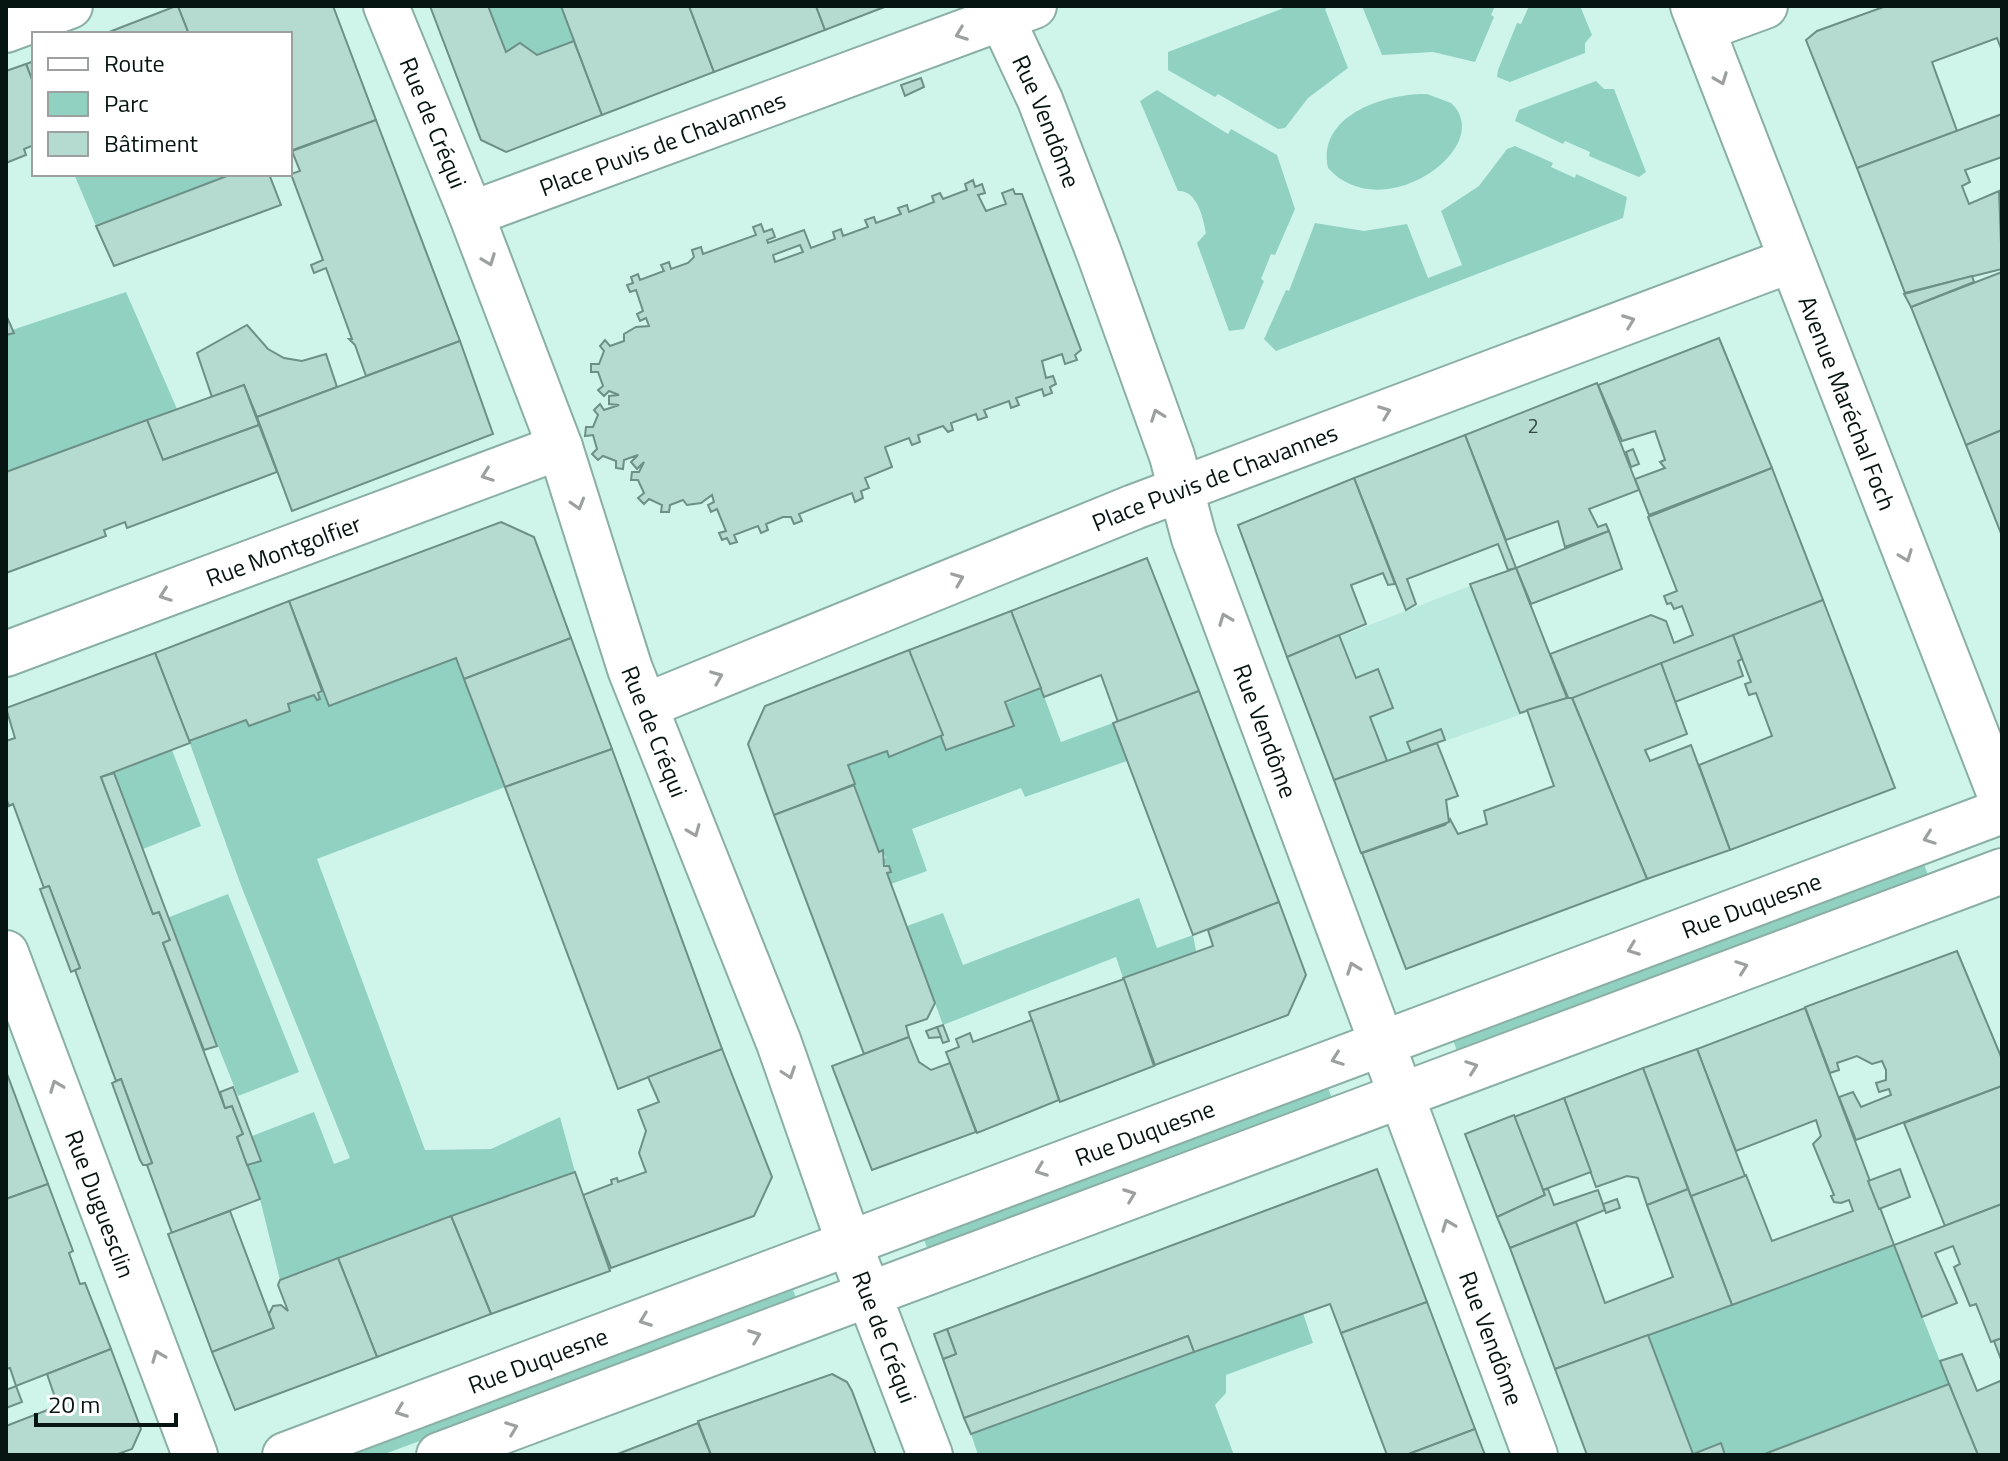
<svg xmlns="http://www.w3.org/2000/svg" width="2008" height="1461" font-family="'Titillium Web',sans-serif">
<rect width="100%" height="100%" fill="#cff5eb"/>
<path fill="#baeade" d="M1516 568 1567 698 1334 780 1287 657Z"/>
<g fill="#90d1c2">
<path d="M488 6H561L574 41 537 55 520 43 506 52Z"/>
<path d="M1289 6H1331L1325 9 1348 68 1308 98 1285 128 1278 129 1218 94 1215 97 1168 70V52Z"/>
<path d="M1362 6H1495L1491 15 1494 17 1475 62 1433 52 1382 55Z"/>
<path d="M1529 6H1580L1592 35 1585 43V53L1510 82 1497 77 1498 70 1517 23 1521 24Z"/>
<path d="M1596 81 1604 89H1614L1646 172 1639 177 1589 156 1590 152 1565 141 1563 144 1515 121 1519 110Z"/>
<path d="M1157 90 1228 134 1231 129 1277 155 1295 209 1275 255 1271 254 1261 279 1264 281 1244 329 1229 331 1197 243 1206 233C1203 217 1197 190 1178 191L1140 101Z"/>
<path d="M1427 94 1451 103C1498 146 1382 229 1328 168 1316 115 1386 93 1427 94Z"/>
<path d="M1515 146 1553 163 1551 167 1575 178 1576 174 1627 197 1623 218 1276 351 1264 339 1286 290 1289 291 1315 223 1364 231 1407 224 1428 278 1462 265 1441 211 1479 186 1507 149Z"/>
<path d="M74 174H232L96 226Z"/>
<path d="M126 292 177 409 6 472V335L13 333 12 330Z"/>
<path d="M456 658 505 787 317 859 425 1150 491 1149 560 1117 575 1172 280 1280 260 1199 247 1165 260 1160 252 1136 314 1112 334 1164 350 1158 242 888 189 741 314 695 317 700 322 691 329 706Z"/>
<path d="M1041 688 1061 742 1113 723 1127 761 1025 797 1021 788 912 829 927 871 891 884 887 873 891 871 882 860 886 858 883 851 879 852 848 765 887 751 890 756Z"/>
<path d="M172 750 201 826 143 849 114 773Z"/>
<path d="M1924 864 1928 875 1457 1051 1453 1040Z"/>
<path d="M228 894 299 1072 238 1096 167 918Z"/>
<path d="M1139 898 1157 948 1193 935 1196 951 1123 978 1116 957 943 1025 907 926 943 913 963 965Z"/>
<path d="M1328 1088 1332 1098 928 1250 924 1240Z"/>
<path d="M1894 1245 1949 1384 1762 1455H1725L1721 1443 1693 1454 1648 1335Z"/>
<path d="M793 1290 797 1300 382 1455H350Z"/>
<path d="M1303 1313 1313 1343 1226 1375V1393L1215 1405 1234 1455H978L971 1434Z"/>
</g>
<g fill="#b5dbd1" stroke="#6c8f86" stroke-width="2" fill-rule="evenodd">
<path d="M178 6 189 34H104L176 6Z"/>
<path d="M178 6H333L376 120 290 151V34H189Z"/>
<path d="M430 6H488L506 52 520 43 537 55 574 41 602 115 506 152 481 140Z"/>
<path d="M561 6H689L714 72 602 115Z"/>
<path d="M689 6H816L825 30 714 72Z"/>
<path d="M816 6H887L825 30Z"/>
<path d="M1886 6H2002V51L1997 38 1932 62 1957 131 1857 168 1806 40 1817 31Z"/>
<path d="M34 61V85L26 64Z"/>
<path d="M26 64 34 85V145L24 149 26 155 6 163V71Z"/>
<path d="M921 78 924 87 905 96 901 85Z"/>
<path d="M2002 114V157L1965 170 1970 182 1962 186 1969 204 1999 191 2002 269 1905 293 1857 168Z"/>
<path d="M376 120 460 341 366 376 355 345 349 339H352L326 268 314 273 311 265 323 260 291 174 300 171 292 151Z"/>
<path d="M232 174H269L281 205 114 266 96 226Z"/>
<path d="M973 180 975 187 982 184 985 193 978 195 986 211 1006 204 1002 193 1013 189 1015 194H1022L1081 350 1075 355 1077 360 1065 364 1062 354 1042 361 1046 378 1053 376 1056 384 1050 387 1052 393 1044 396 1042 389 1016 398 1019 405 1011 408 1009 401 984 410 987 417 978 420 976 414 951 423 953 430 948 432 943 426 918 435 920 442 912 445 909 438 885 447 892 467 865 478 869 488 861 491 863 498 855 502 852 493 799 514 802 521 794 524 791 517H783L766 524 768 530 761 533 758 526 734 535 737 542 730 544 727 538 722 540 719 533 726 531 717 509 711 512 708 505 714 502 712 495 701 503 687 505 683 500 670 505 669 512H661L662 505 649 499 644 504 638 498 644 493 638 480H631L632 472H639L644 462 637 469 631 462 638 455 624 460 623 469 616 468V461L603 456 598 460 592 454 597 449 593 435 585 436 586 427H593L598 415 594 410 600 404 604 410 619 405 609 404V396L619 395 609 391 604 396 598 390 603 386 598 372H591V364H599L604 351 600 346 605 340 610 346 624 341V334L636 327 649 326 646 318 640 321 637 314 643 311 636 290 630 292 627 285 633 283 631 277 638 274 640 280 664 271 661 265 669 262 671 269 688 263 694 257 692 250 701 247 703 254 756 235 753 227 761 224 764 232 772 229 775 237 767 240 768 243 804 230 811 248 835 239 833 232 841 229 843 236 868 227 865 220 874 217 876 223 901 214 898 208 907 205 909 212 934 202 932 196 940 193 943 199 967 190 965 184ZM800 245 803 252 775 262 773 255Z"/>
<path d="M2002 272V430L1966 445 1911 307Z"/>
<path d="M1972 276 1974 282 1911 307 1904 294Z"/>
<path d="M6 315 14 333 6 335Z"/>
<path d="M247 325 268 349 284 358 302 361 326 354 337 387 257 417 244 385 212 397 197 353Z"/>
<path d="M1719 338 1772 468 1649 515 1635 479 1665 468 1660 462 1665 460 1655 431 1622 441 1598 385Z"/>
<path d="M460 341 493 434 292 511 257 417Z"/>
<path d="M1597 383 1639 490 1589 509 1598 527 1606 524 1609 531 1565 547 1558 521 1506 540 1465 435Z"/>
<path d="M244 385 259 425 163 460 147 420Z"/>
<path d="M147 420 163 460 259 425 277 472 127 528 125 522 104 530 106 536 6 573V472Z"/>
<path d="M2002 430V536L1966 445Z"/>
<path d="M1465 435 1516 568 1508 570 1498 544 1407 579 1416 604 1406 610 1354 478Z"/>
<path d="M1633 449 1639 464 1631 467 1626 452Z"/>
<path d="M1772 468 1823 600 1569 700 1550 654 1651 615 1666 621 1674 643 1693 635 1682 606 1674 609 1671 603 1667 604 1664 596 1677 591 1648 517Z"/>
<path d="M1354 478 1395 584 1388 585 1383 573 1351 585 1366 624 1287 657 1238 525Z"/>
<path d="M501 522 534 537 571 638 464 679 456 658 329 706 289 601Z"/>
<path d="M1609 531 1622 569 1531 604 1516 568Z"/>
<path d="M1147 558 1199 691 1118 722 1101 675 1044 697 1011 611Z"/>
<path d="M1516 568 1567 698 1520 713 1470 584Z"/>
<path d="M1823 600 1895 788 1730 850 1699 765 1772 736 1756 693 1749 695 1745 684 1751 682 1733 635Z"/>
<path d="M289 601 322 691 318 693 320 699 317 700 314 695 288 704 290 711 249 726 246 720 189 741 155 653Z"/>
<path d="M1011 611 1041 688 1005 702 1014 726 946 750 909 650Z"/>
<path d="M1339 635 1356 678 1378 669 1393 708 1370 717 1387 761 1334 780 1287 657Z"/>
<path d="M1733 635 1742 659 1738 661 1743 676 1675 702 1661 663Z"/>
<path d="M571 638 612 749 505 787 464 679Z"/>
<path d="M909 650 943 735 889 757 887 751 848 765 855 784 774 815 748 744 765 706Z"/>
<path d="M155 653 190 743 101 777 153 914 159 912 170 940 163 943 225 1108 232 1106 243 1134 237 1137 260 1199 172 1233 147 1165 152 1163 121 1079 116 1081 75 970 80 968 49 886 44 888 13 804 9 806 6 798V741L15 738 6 708Z"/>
<path d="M1661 663 1687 734 1645 750 1650 761 1691 745 1730 850 1647 879 1572 698Z"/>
<path d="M1199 691 1279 902 1193 935 1113 723Z"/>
<path d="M1567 698H1572L1647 879 1406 969 1362 853 1445 825 1450 819 1458 834 1487 824 1484 811 1554 786 1527 710Z"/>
<path d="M1441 729 1445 740 1411 752 1407 742Z"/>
<path d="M1437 743 1458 796 1446 800 1449 822 1361 853 1334 780Z"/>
<path d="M612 749 722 1049 618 1089 505 787Z"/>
<path d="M114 773 217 1046 204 1050 163 943 170 940 159 912 153 914 101 777Z"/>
<path d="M854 785 879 852 883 850 884 866H889L891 872 887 873 935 1003 927 1019 906 1026 909 1037 864 1054 774 815Z"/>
<path d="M49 886 80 968 71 972 40 889Z"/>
<path d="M1279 902 1306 975 1288 1015 1155 1065 1123 978 1213 946 1208 930Z"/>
<path d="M1957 951 2002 1059V1086L1856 1140 1839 1097 1853 1092 1861 1107 1891 1095 1889 1089 1879 1092 1876 1083 1886 1080V1070L1882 1061 1872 1064 1857 1056 1837 1063 1839 1070 1830 1073 1805 1007Z"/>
<path d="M1124 979 1154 1066 1060 1102 1029 1012Z"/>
<path d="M1805 1008 1894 1245 1732 1305 1691 1196 1746 1175 1772 1241 1853 1211 1849 1200 1841 1203 1834 1202 1831 1196 1834 1195 1813 1144 1821 1136 1816 1120 1736 1151 1697 1049Z"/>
<path d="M1032 1020 1059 1100 977 1133 946 1052 959 1047 956 1039 970 1033 973 1042Z"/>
<path d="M943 1025 949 1041 943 1043 937 1027Z"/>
<path d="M937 1027 941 1037 929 1038 926 1031Z"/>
<path d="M909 1037 919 1062 931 1070 950 1063 976 1132 872 1170 832 1066Z"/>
<path d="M722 1049 772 1177 754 1216 611 1268 583 1195 612 1184 611 1180 617 1178 618 1182 646 1172 639 1153 646 1131 638 1110 659 1102 648 1077Z"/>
<path d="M1697 1049 1745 1176 1691 1196 1643 1068Z"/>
<path d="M1643 1068 1688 1189 1647 1205 1638 1178 1627 1176 1596 1187 1564 1098Z"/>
<path d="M6 1071 48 1184 6 1199Z"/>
<path d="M121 1079 152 1163 147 1165H143L140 1160 112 1083Z"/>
<path d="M2002 1086V1204L1945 1226 1904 1123Z"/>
<path d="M233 1087 261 1161 247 1165 237 1137 243 1134 232 1106 225 1108 220 1092Z"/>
<path d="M1564 1098 1591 1172 1543 1190 1514 1117Z"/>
<path d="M1514 1115 1545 1195 1497 1217 1465 1134Z"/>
<path d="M1377 1169 1427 1302 1341 1333 1330 1304 1194 1352 1188 1336 964 1418 943 1359 956 1354 947 1329Z"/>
<path d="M1900 1169 1910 1197 1879 1209 1868 1181Z"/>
<path d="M575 1172 610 1271 491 1314 451 1216Z"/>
<path d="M48 1184 73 1251 69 1253 80 1284 85 1283 111 1349 16 1386 10 1368 6 1369V1199Z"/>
<path d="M1548 1189 1554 1205 1598 1190 1605 1210 1510 1248 1497 1217 1545 1195 1543 1190Z"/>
<path d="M1688 1189 1732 1305 1555 1369 1510 1248 1576 1222 1605 1303 1673 1277 1647 1205Z"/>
<path d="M1617 1199 1620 1208 1606 1213 1603 1204Z"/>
<path d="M2002 1204V1338L1991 1342 1976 1304 1970 1306 1954 1267 1960 1264 1953 1246 1935 1253 1957 1303 1922 1317 1894 1245Z"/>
<path d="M230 1211 274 1328 212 1352 168 1234Z"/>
<path d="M451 1216 491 1314 377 1357 338 1258Z"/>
<path d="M338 1258 377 1357 235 1410 212 1352 274 1328 269 1314 273 1306 281 1305 288 1311 278 1285 280 1280Z"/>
<path d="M1427 1302 1475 1429 1406 1455H1387L1341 1333Z"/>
<path d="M947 1329 956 1354 943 1359 934 1334Z"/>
<path d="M1648 1335 1693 1454 1587 1455 1555 1369Z"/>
<path d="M1188 1336 1194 1352 971 1434 964 1418Z"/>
<path d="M2002 1338V1362L1994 1341Z"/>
<path d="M111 1349 141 1429 132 1449 115 1455H6V1426L58 1406 47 1374Z"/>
<path d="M1962 1354 1977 1391 2000 1381 2002 1385V1455H1978L1963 1420 1940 1361Z"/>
<path d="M832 1374 847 1382 852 1391 876 1455H711L698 1421Z"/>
<path d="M1949 1384 1978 1455H1762Z"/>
<path d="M16 1386 22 1402 6 1408V1390Z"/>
<path d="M698 1423 711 1455H615Z"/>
<path d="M1475 1429 1485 1455H1406Z"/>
<path d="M1721 1443 1725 1455H1694L1693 1454Z"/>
</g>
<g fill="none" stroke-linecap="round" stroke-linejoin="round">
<defs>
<g id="minor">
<path id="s1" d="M386 6 471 214 560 447 630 669 779 1043 849 1243 930 1455"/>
<path id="s2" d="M996 6 1040 100 1099 253 1172 456 1194 538 1535 1455"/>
<path d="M1702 29 1765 6"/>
<path d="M6 30 70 6"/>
<path id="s3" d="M471 214 1034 6"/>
<path id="s4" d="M6 654 560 447"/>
<path id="s5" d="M645 706 1134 507 1791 260"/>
<path id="s6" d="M6 953 195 1455"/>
</g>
<g id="major">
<path id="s7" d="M1693 6 2002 800"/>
<path id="s8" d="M285 1455 2002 811"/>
<path d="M439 1455 2002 871"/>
</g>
</defs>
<use href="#minor" stroke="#8aafa5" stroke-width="48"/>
<use href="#major" stroke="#8aafa5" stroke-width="48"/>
<use href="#minor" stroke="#fff" stroke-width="44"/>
<use href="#major" stroke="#fff" stroke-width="44"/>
</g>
<defs><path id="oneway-chevron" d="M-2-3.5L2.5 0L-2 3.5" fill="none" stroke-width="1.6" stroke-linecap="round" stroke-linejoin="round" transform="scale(2)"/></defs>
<g stroke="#9ca1a0">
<use href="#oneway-chevron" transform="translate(961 34) rotate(159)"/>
<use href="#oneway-chevron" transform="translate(1721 79) rotate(69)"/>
<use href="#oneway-chevron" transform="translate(489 260) rotate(69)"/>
<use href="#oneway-chevron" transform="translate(1629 321) rotate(-21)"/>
<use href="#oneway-chevron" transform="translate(1385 412) rotate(-21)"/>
<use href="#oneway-chevron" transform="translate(1157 415) rotate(-110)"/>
<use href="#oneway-chevron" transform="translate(487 475) rotate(160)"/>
<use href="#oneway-chevron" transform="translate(578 504) rotate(73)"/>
<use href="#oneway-chevron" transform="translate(1906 556) rotate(69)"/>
<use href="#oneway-chevron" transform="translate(958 579) rotate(-22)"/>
<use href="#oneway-chevron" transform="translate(165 595) rotate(160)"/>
<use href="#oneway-chevron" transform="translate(1225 619) rotate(-111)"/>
<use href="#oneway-chevron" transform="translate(717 677) rotate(-22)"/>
<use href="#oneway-chevron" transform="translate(694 831) rotate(68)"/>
<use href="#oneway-chevron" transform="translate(1929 838) rotate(160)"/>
<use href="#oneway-chevron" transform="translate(1633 949) rotate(159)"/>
<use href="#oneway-chevron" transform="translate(1742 967) rotate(-20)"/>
<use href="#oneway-chevron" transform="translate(1353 968) rotate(-110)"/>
<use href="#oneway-chevron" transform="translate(1337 1059) rotate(160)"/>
<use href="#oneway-chevron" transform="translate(1472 1067) rotate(-20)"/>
<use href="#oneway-chevron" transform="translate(789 1073) rotate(71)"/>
<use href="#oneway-chevron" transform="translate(56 1086) rotate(-111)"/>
<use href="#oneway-chevron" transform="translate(1041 1170) rotate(159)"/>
<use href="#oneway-chevron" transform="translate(1130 1195) rotate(-21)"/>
<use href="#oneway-chevron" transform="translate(1448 1225) rotate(-111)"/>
<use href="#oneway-chevron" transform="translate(645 1320) rotate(159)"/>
<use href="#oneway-chevron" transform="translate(755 1336) rotate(-21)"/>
<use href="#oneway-chevron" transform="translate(158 1356) rotate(-111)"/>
<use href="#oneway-chevron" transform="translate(401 1411) rotate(159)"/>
<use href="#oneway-chevron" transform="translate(512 1428) rotate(-21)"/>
</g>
<g text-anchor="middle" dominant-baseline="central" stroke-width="7" stroke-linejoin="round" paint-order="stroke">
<g font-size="20" fill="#324642">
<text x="1533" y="425">2</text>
</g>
<g font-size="24" fill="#071512" stroke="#fff">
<text stroke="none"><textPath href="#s2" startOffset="126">Rue Vendôme</textPath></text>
<text stroke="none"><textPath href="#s1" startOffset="126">Rue de Créqui</textPath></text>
<text stroke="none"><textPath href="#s3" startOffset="204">Place Puvis de Chavannes</textPath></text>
<text stroke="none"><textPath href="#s7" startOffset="426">Avenue Maréchal Foch</textPath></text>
<text stroke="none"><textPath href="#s5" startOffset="614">Place Puvis de Chavannes</textPath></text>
<text stroke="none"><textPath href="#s4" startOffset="296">Rue Montgolfier</textPath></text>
<text stroke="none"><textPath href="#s2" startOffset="774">Rue Vendôme</textPath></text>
<text stroke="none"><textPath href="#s1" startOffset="774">Rue de Créqui</textPath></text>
<text stroke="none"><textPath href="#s8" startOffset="1566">Rue Duquesne</textPath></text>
<text stroke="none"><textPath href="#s8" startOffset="918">Rue Duquesne</textPath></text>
<text stroke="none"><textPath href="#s6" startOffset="268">Rue Duguesclin</textPath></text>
<text stroke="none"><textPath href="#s1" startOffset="1422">Rue de Créqui</textPath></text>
<text stroke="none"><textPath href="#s2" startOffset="1422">Rue Vendôme</textPath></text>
<text stroke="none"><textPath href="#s8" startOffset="270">Rue Duquesne</textPath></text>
</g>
</g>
<rect width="2008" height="1461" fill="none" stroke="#071512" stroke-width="16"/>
<rect x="32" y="32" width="260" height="144" fill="#ffffff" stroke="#9ca1a0" stroke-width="2"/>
<rect x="48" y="58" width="40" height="12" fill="#ffffff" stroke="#9ca1a0" stroke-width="2"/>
<text x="104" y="72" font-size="24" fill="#071512">Route</text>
<rect x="48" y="92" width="40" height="24" fill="#90d1c2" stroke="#9ca1a0" stroke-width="2"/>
<text x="104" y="112" font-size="24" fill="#071512">Parc</text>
<rect x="48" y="132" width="40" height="24" fill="#b5dbd1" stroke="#9ca1a0" stroke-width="2"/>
<text x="104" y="152" font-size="24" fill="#071512">Bâtiment</text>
<path d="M36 1413v12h140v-12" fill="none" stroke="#071512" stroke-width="4"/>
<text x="48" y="1413" font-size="24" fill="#071512" stroke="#ffffff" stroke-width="6" paint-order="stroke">20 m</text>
</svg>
